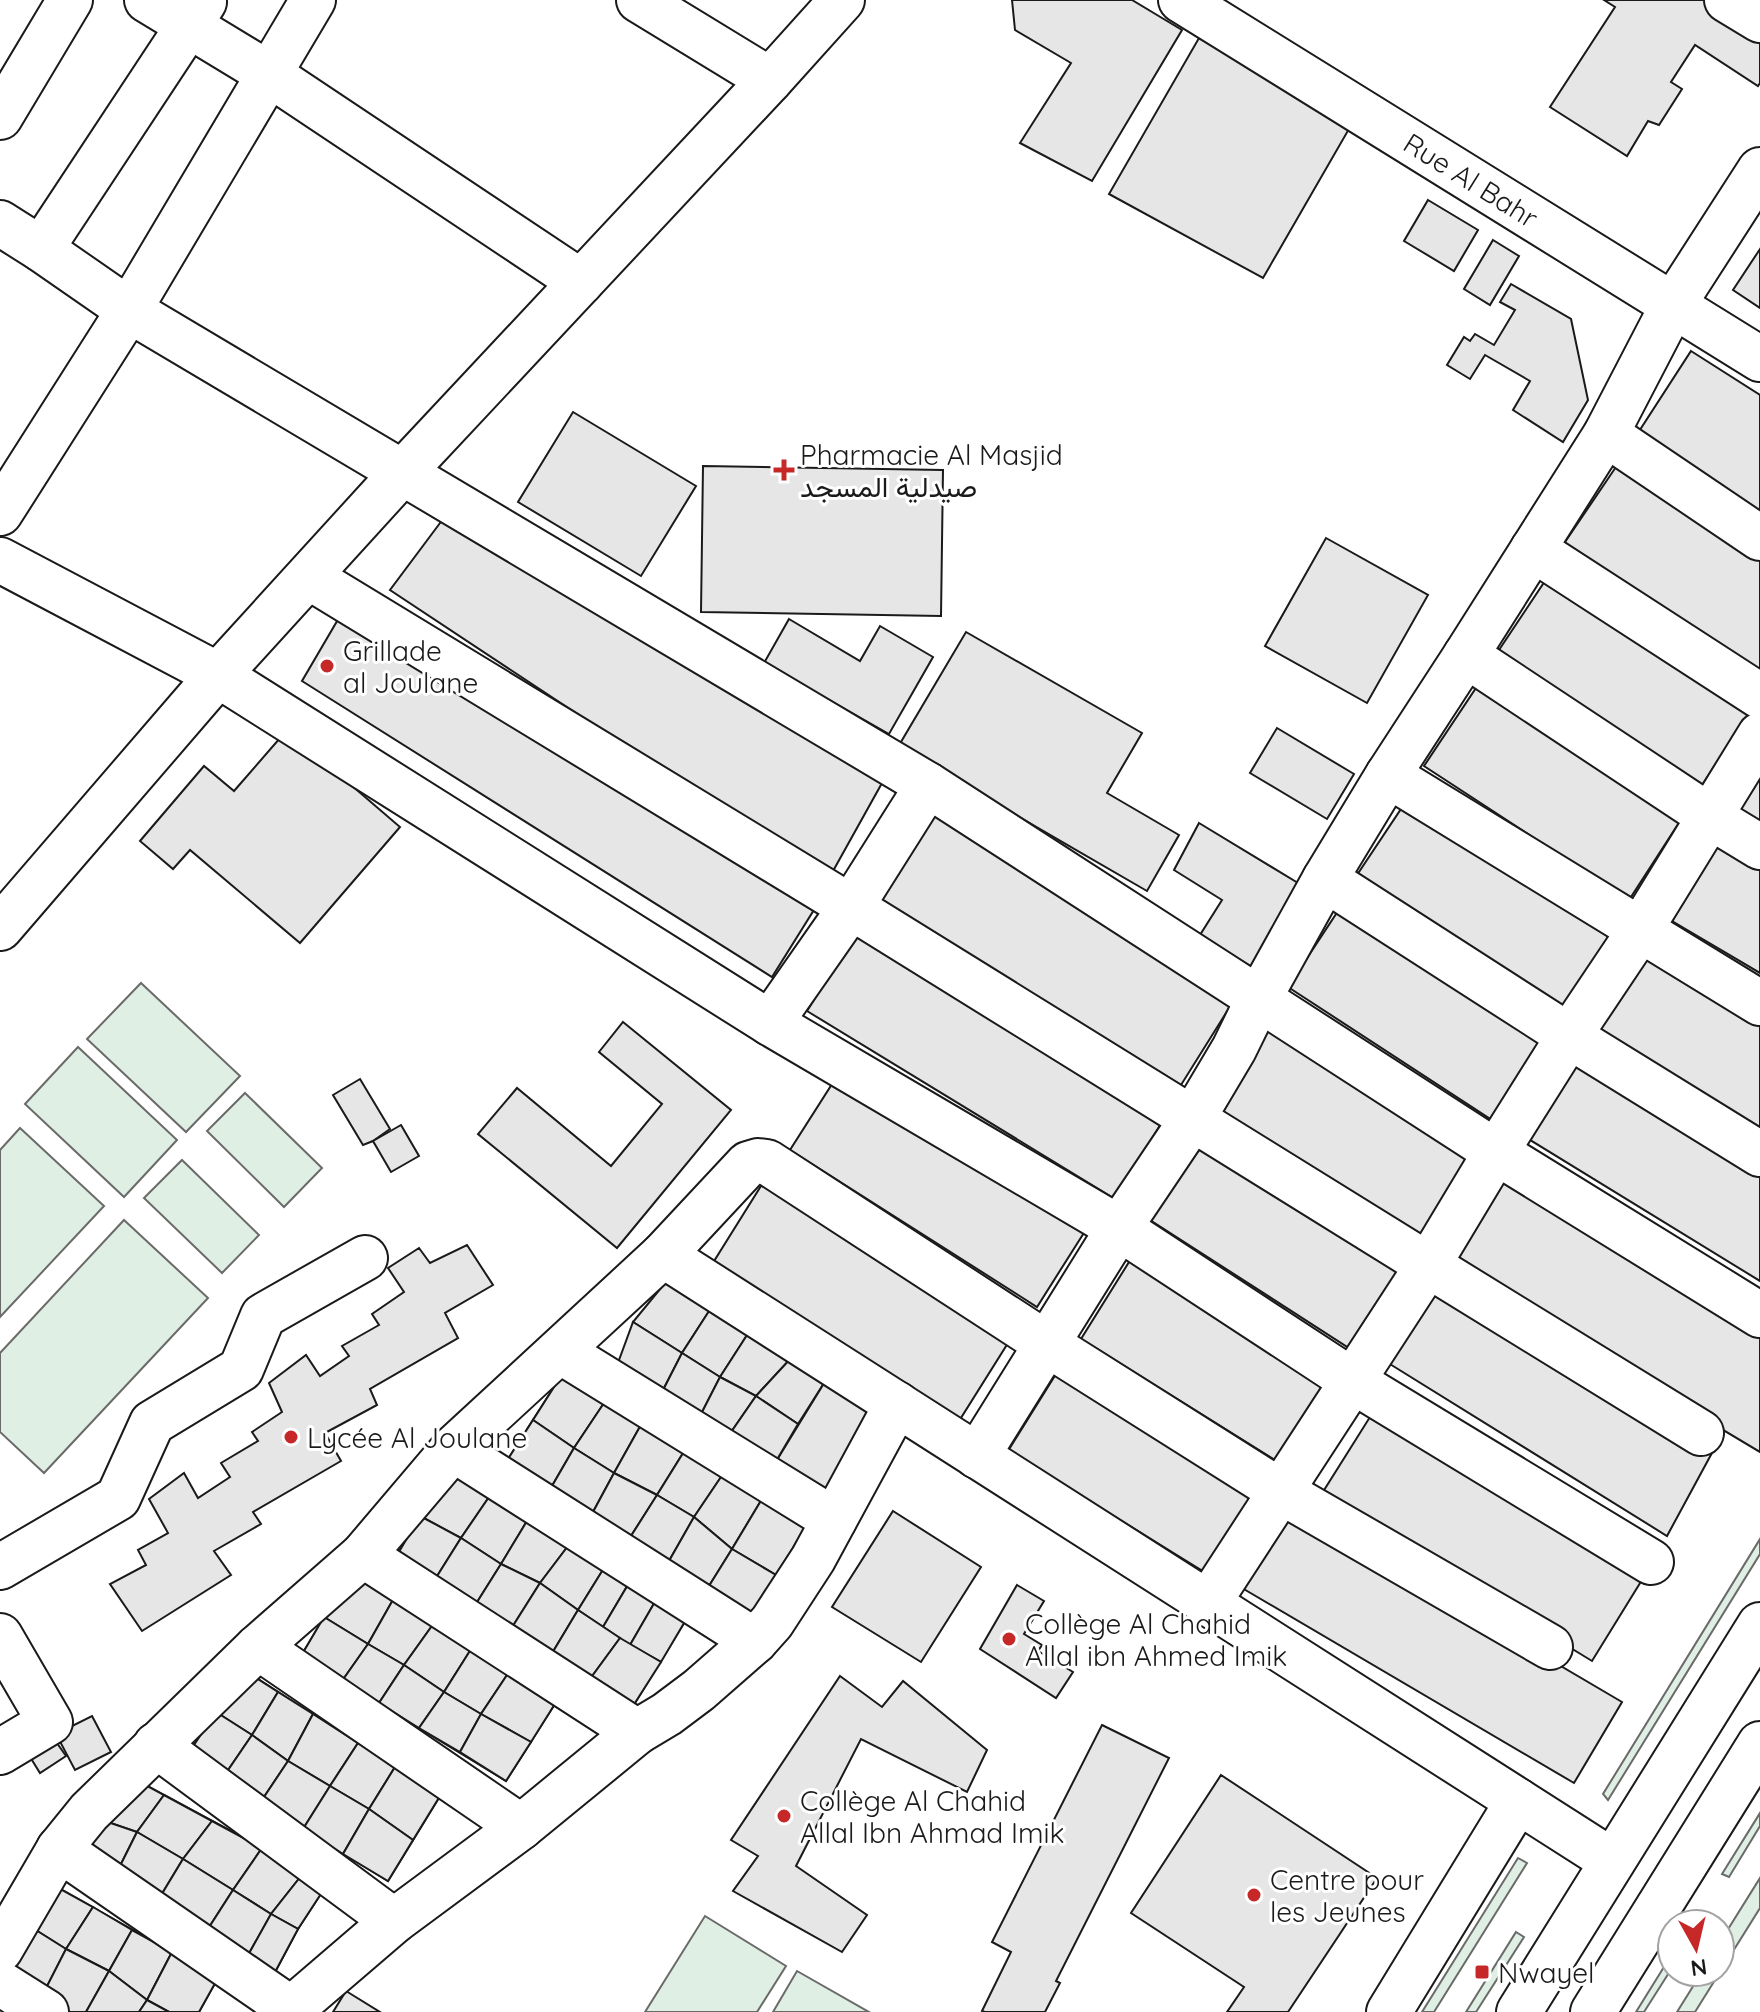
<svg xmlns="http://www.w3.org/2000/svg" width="1760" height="2012" font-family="Quicksand,Vazirmatn,sans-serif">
<rect width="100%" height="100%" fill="#fff"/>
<g fill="#e0efe3" stroke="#6a6a6a" stroke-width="2">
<path d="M141 983 240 1076 186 1132 87 1039Z"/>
<path d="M78 1047 177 1140 124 1197 25 1104Z"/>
<path d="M245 1093 322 1168 284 1207 207 1131Z"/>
<path d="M20 1128 104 1206 0 1317V1150Z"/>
<path d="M182 1160 259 1235 222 1273 144 1198Z"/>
<path d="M124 1220 208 1298 44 1473 0 1432V1353Z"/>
<path d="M1760 1539V1554L1608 1800 1603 1794Z"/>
<path d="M1760 1813V1826L1729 1877 1722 1874Z"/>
<path d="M1518 1858 1527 1863 1434 2012H1422Z"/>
<path d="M1760 1878V1908L1720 1972V1942Z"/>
<path d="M705 1916 786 1966 757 2012H645Z"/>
<path d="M1516 1932 1524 1937 1476 2012H1466Z"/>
<path d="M1672 1954V1968L1644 2012H1636Z"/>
<path d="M797 1971 869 2012H773Z"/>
<path d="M1702 1972H1720L1695 2012H1677Z"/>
</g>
<g fill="#e6e6e6" stroke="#1a1a1a" stroke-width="2">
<path d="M1012 0H1132L1182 30 1092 181 1020 143 1071 63 1015 30Z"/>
<path d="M1604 0H1711L1760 31V83L1758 86 1695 45 1671 82 1682 89 1659 125 1648 121 1627 156 1550 107 1615 7Z"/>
<path d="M1199 38 1353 122 1263 278 1109 194Z"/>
<path d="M1428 200 1478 230 1454 271 1404 241Z"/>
<path d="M1493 240 1519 256 1490 305 1464 289Z"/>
<path d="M1760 249V308L1733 290Z"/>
<path d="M1511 284 1571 319 1588 400 1563 442 1513 410 1530 381 1485 355 1470 379 1447 365 1464 337 1470 341 1475 334 1494 345 1515 310 1500 302Z"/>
<path d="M1691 351 1760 395V517L1636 436Z"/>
<path d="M573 412 696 486 641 576 518 502Z"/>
<path d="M1620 461 1760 552V674L1563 545Z"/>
<path d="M703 466 943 470 941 616 701 612Z"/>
<path d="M449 511 882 783 828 880 390 590Z"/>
<path d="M1326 538 1428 595 1367 703 1265 646Z"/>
<path d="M1549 575 1752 708 1697 793 1493 659Z"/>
<path d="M343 611 822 897 772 977 302 681Z"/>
<path d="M789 619 860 661 880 626 933 657 889 734 764 663Z"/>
<path d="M966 632 1142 733 1107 793 1179 835 1147 891 898 747Z"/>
<path d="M1480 682 1684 815 1629 900 1424 766Z"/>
<path d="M1277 728 1354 774 1327 819 1250 773Z"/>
<path d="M287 730 400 827 300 943 190 850 173 869 140 841 204 766 234 791Z"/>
<path d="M1760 761V828L1732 811Z"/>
<path d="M1409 797 1613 930 1557 1015 1353 881Z"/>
<path d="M928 810 1236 997 1181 1085 874 898Z"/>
<path d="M1199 823 1303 886 1257 970 1200 935 1222 900 1174 870Z"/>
<path d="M1724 834 1760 856V973L1672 921Z"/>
<path d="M1344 902 1548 1035 1492 1120 1288 987Z"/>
<path d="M860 926 1167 1114 1115 1199 807 1011Z"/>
<path d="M1638 951 1760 1026V1140L1590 1033Z"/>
<path d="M623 1022 731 1110 617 1248 478 1134 517 1088 611 1166 662 1104 599 1052Z"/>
<path d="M1270 1023 1471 1154 1422 1246 1216 1116Z"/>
<path d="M1567 1058 1760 1161V1281L1522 1135Z"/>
<path d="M841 1070 1087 1228 1037 1307 790 1150Z"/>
<path d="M360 1079 390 1129 373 1141 363 1145 333 1095Z"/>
<path d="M401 1125 419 1156 391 1172 373 1141Z"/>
<path d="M1204 1138 1406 1267 1352 1350 1150 1220Z"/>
<path d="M1501 1175 1760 1332V1452L1447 1265Z"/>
<path d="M764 1181 1013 1335 959 1421 711 1266Z"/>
<path d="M467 1245 493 1285 445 1313 458 1338 370 1389 377 1405 325 1433 341 1461 253 1512 261 1524 214 1551 231 1575 142 1631 110 1584 146 1565 138 1550 168 1533 149 1499 184 1473 198 1498 230 1477 221 1463 258 1441 252 1432 282 1412 269 1383 306 1355 320 1376 349 1356 342 1346 379 1325 372 1314 404 1292 388 1268 419 1248 430 1263Z"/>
<path d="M1134 1254 1336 1381 1283 1465 1081 1339Z"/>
<path d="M1430 1276 1713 1451 1667 1536 1385 1361Z"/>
<path d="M665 1283 711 1308 682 1353 633 1322Z"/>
<path d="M711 1308 749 1332 720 1377 682 1353Z"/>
<path d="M633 1322 682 1353 660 1396 615 1371Z"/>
<path d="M749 1332 792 1357 756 1396 720 1377Z"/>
<path d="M682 1353 720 1377 698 1420 660 1396Z"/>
<path d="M792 1357 826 1380 798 1424 756 1396Z"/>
<path d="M1061 1366 1259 1489 1206 1573 1008 1451Z"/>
<path d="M563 1373 806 1527 751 1613 508 1459Z"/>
<path d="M563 1373 606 1400 574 1448 533 1420Z"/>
<path d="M720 1377 756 1396 727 1438 698 1420Z"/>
<path d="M826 1380 876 1413 828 1498 772 1468Z"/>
<path d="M756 1396 798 1424 772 1468 727 1438Z"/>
<path d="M606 1400 642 1423 614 1473 574 1448Z"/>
<path d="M1375 1409 1645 1575 1592 1661 1321 1495Z"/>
<path d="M533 1420 574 1448 552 1486 508 1459Z"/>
<path d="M642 1423 685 1450 657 1495 614 1473Z"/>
<path d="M574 1448 614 1473 593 1512 552 1486Z"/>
<path d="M685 1450 723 1474 694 1517 657 1495Z"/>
<path d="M446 1471 687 1618 633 1706 396 1557Z"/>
<path d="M446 1471 489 1497 461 1538 420 1516Z"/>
<path d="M614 1473 657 1495 631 1536 593 1512Z"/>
<path d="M723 1474 762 1499 732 1549 694 1517Z"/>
<path d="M657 1495 694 1517 669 1561 631 1536Z"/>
<path d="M489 1497 527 1521 501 1564 461 1538Z"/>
<path d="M762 1499 806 1527 776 1575 732 1549Z"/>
<path d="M1290 1507 1622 1702 1574 1783 1242 1588Z"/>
<path d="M893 1511 981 1567 921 1662 832 1607Z"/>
<path d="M420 1516 461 1538 434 1581 396 1557Z"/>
<path d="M694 1517 732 1549 709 1586 669 1561Z"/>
<path d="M527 1521 568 1546 540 1583 501 1564Z"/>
<path d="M461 1538 501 1564 474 1607 434 1581Z"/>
<path d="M568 1546 604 1568 578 1610 540 1583Z"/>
<path d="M732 1549 776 1575 751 1613 709 1586Z"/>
<path d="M501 1564 540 1583 511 1629 474 1607Z"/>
<path d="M604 1568 629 1583 603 1627 578 1610Z"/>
<path d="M352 1572 558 1699 506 1781 301 1656Z"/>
<path d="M352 1572 394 1598 368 1644 324 1617Z"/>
<path d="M540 1583 578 1610 551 1655 511 1629Z"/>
<path d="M629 1583 656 1600 630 1645 603 1627Z"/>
<path d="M1017 1585 1044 1601 1024 1634 1042 1645 1038 1651 1073 1672 1056 1698 980 1649Z"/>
<path d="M394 1598 434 1623 404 1665 368 1644Z"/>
<path d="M656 1600 687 1618 661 1662 630 1645Z"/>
<path d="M578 1610 620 1638 590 1679 551 1655Z"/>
<path d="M324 1617 368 1644 342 1681 301 1656Z"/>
<path d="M434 1623 473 1646 444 1692 404 1665Z"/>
<path d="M620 1638 661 1662 633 1706 590 1679Z"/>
<path d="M368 1644 404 1665 379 1703 342 1681Z"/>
<path d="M473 1646 511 1669 481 1714 444 1692Z"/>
<path d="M404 1665 444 1692 419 1728 379 1703Z"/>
<path d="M511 1669 558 1699 531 1742 481 1714Z"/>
<path d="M244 1670 440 1796 388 1881 186 1757Z"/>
<path d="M244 1670 278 1692 252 1735 216 1712Z"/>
<path d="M840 1676 882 1707 903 1681 987 1750 967 1792 861 1739 796 1866 867 1915 842 1952 733 1891 758 1856 731 1840Z"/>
<path d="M278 1692 313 1714 288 1761 252 1735Z"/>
<path d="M444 1692 481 1714 460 1752 419 1728Z"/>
<path d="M216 1712 252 1735 222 1779 186 1757Z"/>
<path d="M313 1714 358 1743 330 1786 288 1761Z"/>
<path d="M481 1714 531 1742 506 1781 460 1752Z"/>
<path d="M92 1716 111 1752 75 1770 56 1734Z"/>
<path d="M1102 1725 1169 1758 1056 1981 1060 1983 1045 2012H985L982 2011 1011 1952 992 1942Z"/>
<path d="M252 1735 288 1761 260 1803 222 1779Z"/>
<path d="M52 1736 66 1756 40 1773 27 1752Z"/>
<path d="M358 1743 395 1767 369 1809 330 1786Z"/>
<path d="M288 1761 330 1786 303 1829 260 1803Z"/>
<path d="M395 1767 440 1796 413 1840 369 1809Z"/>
<path d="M127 1775 328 1883 298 1929 274 1974 68 1849Z"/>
<path d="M127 1775 164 1795 137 1832 93 1817Z"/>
<path d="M1221 1775 1377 1878 1288 2012H1227L1244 1987 1131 1913Z"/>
<path d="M330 1786 369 1809 343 1854 303 1829Z"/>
<path d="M164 1795 212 1821 183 1859 137 1832Z"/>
<path d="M369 1809 413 1840 388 1881 343 1854Z"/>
<path d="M93 1817 137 1832 114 1878 68 1849Z"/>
<path d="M212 1821 262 1848 233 1890 183 1859Z"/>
<path d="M137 1832 183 1859 157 1902 114 1878Z"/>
<path d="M262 1848 305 1871 271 1914 233 1890Z"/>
<path d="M183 1859 233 1890 206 1932 157 1902Z"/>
<path d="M305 1871 328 1883 298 1929 271 1914Z"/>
<path d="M55 1886 218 1978 199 2012H69L4 1975Z"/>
<path d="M55 1886 93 1907 66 1949 31 1927Z"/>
<path d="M233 1890 271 1914 247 1957 206 1932Z"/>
<path d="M93 1907 132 1930 109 1971 66 1949Z"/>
<path d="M271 1914 298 1929 274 1974 247 1957Z"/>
<path d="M31 1927 66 1949 42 1996 4 1975Z"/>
<path d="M132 1930 172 1952 147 2000 109 1971Z"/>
<path d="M66 1949 109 1971 86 2012H69L42 1996Z"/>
<path d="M172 1952 218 1978 199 2012H169L147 2000Z"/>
<path d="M109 1971 147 2000 139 2012H86Z"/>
<path d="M346 1991 380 2012H333Z"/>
<path d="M147 2000 169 2012H139Z"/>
</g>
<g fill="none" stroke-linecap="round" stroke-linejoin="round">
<defs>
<g id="minor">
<path d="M147 0 269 74 581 282"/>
<path d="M639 0 770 80"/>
<path d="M1181 0 1760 359"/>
<path d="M1727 0 1760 20"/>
<path d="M0 117 70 0"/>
<path d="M0 223 41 249 129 310 928 785 1496 1152 1760 1315"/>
<path d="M41 249 204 2"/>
<path d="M1606 434 1760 538"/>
<path d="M0 513 129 310 313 0"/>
<path d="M1533 549 1760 696"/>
<path d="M0 560 218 675 770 1023 1119 1228 1351 1380 1651 1562"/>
<path d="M309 577 851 907 1428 1265 1701 1433"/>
<path d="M1466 655 1709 816 1760 847"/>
<path d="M1388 775 1760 1003"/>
<path d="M1325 879 1569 1036 1760 1154"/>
<path d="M770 1023 851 907 928 785"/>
<path d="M663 1255 1612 1861"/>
<path d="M560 1351 834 1520"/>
<path d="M453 1449 755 1641"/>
<path d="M977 1456 1119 1228 1193 1118 1234 1049 1259 998 1325 879 1388 775 1466 655 1606 434 1673 305 1760 170"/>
<path d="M363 1555 637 1732"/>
<path d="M0 1567 118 1498 152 1423 241 1369 263 1316 365 1258"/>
<path d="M1208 1603 1428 1265 1496 1152 1569 1036 1640 930 1760 735"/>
<path d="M0 1636 50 1722 0 1752"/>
<path d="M258 1647 521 1827"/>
<path d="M156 1745 394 1921"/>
<path d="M59 1849 291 2009"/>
<path d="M0 1950 59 1849 89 1812 258 1647 363 1555 453 1449 663 1255 748 1164 758 1161 767 1162 1047 1344 1280 1491 1550 1647"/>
<path d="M0 1983 46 2012"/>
<path d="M288 2012 394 1921 521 1827 637 1732 667 1714 699 1690 755 1641 772 1622 813 1559 897 1404"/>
<path d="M1389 2012 1518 1801"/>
</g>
<g id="major">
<path d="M0 928 218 675 403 472 770 80 842 0"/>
<path d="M1519 2012 1760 1625"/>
<path d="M1593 2012 1760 1744"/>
</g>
</defs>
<use href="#minor" stroke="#1a1a1a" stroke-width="48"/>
<use href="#major" stroke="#1a1a1a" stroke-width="48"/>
<use href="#minor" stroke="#fff" stroke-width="44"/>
<use href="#major" stroke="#fff" stroke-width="44"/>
</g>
<g fill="#c62828" stroke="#fff" stroke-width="3">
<path d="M780 458h8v8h8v8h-8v8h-8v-8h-8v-8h8z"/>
<circle cx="327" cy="666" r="8"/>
<circle cx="291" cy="1437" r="8"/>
<circle cx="1009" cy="1639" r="8"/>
<circle cx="784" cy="1816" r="8"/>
<circle cx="1254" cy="1895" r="8"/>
<rect x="1474" y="1964" width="16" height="16" rx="4"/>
</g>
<g text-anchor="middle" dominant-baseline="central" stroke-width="6" stroke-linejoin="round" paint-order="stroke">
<g font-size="28" fill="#1a1a1a" stroke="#fff">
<text transform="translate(1471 180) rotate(32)">Rue Al Bahr</text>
</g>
<g font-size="28" fill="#1a1a1a" stroke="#fff" text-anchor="start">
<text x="800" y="454">Pharmacie Al Masjid<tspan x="800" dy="32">صيدلية المسجد</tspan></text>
<text x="343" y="650">Grillade<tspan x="343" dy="32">al Joulane</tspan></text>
<text x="307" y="1437">Lycée Al Joulane</text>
<text x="1025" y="1623">Collège Al Chahid<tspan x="1025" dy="32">Allal ibn Ahmed Imik</tspan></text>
<text x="800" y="1800">Collège Al Chahid<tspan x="800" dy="32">Allal Ibn Ahmad Imik</tspan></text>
<text x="1270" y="1879">Centre pour<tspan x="1270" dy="32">les Jeunes</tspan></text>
<text x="1498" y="1972">Nwayel</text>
</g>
</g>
<g transform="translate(1696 1948) rotate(172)"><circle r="38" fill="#ffffff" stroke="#a3a3a3" stroke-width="2"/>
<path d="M0-6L14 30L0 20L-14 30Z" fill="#c62828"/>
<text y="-12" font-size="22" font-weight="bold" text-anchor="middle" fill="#1a1a1a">N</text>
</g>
</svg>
